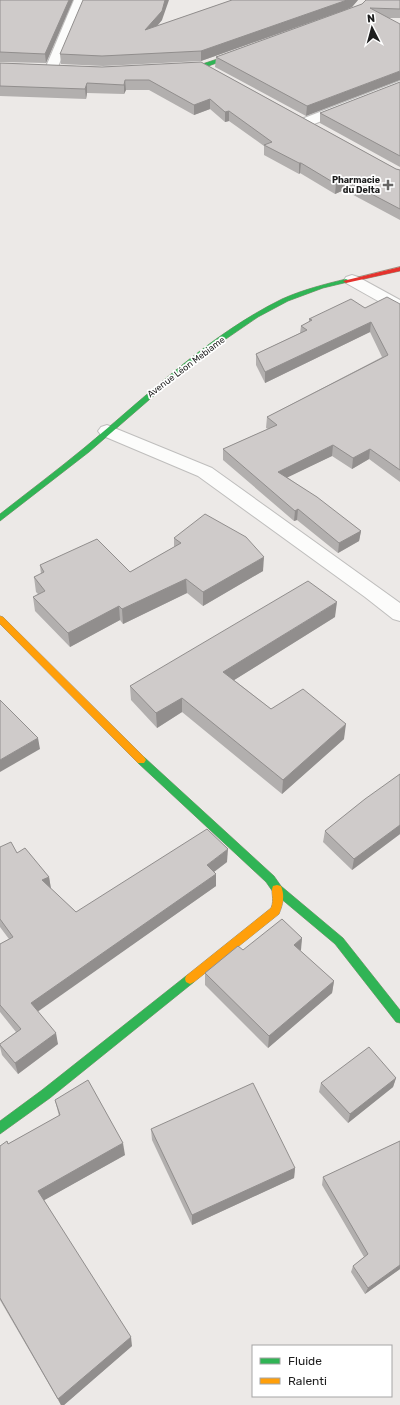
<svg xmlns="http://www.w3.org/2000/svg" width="400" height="1405" font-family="Rubik,sans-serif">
<rect width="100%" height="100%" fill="#ece9e7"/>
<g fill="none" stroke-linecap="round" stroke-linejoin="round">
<defs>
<g id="street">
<path d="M74 0H86L57 69 55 72H47L45 69Z"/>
<path d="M400 81V90L309 126H299L297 123 299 120Z"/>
<path d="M352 275 358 277 400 300V312L394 310 346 283 344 280 346 277Z"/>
<path d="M107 425 212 468 400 603V621L393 619 365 597 198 476 101 435 98 431 101 427Z"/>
</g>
<g id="fast">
<path d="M242 51 247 52 203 68 177 69 174 67 177 65 202 64Z"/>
<path d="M346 279 348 280V282L323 288 288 301 258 317 204 354 157 393 89 452 0 521V514C28 492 56 471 84 448 147 396 207 336 282 299 302 290 325 284 346 279Z"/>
<path d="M141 756 144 757 274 876 281 886 343 938 400 1010V1023L396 1022 335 944 273 892 266 882 138 763 136 760 138 757Z"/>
<path d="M190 974 194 976 195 979 194 982 50 1098 0 1134V1121L42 1090 186 976Z"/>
</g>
<g id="slow">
<path d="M0 616 3 617 144 757 146 760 144 763H138L0 624Z"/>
<path d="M277 885 281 886C285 896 283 904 279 914L194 982 190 984 186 982 185 979 186 976 271 908C275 899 270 892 273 886Z"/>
</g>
<path id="jam" d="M400 267V271L346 283 343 281Z"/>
</defs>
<use href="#street" stroke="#bfbebd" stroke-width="2"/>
<use href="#fast" stroke="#96917f" stroke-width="1"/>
<use href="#slow" stroke="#96917f" stroke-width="1"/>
<use href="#jam" stroke="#96917f" stroke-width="1"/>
<use href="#street" fill="#fcfcfb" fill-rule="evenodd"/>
<use href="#fast" fill="#30b455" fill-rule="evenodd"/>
<use href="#slow" fill="#ff9f0a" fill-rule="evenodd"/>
<use href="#jam" fill="#e5322d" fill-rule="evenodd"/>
</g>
<g fill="#b2afae">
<path d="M0 0H73L46 63 0 62Z"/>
<path d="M232 0H358L352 7 345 10 201 61 103 66 61 64 60 54 162 20 157 26Z"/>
<path d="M400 0V18H389L306 116 215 67 216 57 362 4Z"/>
<path d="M201 62 396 169 400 170V220L344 190 335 194 300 173 299 174 264 155V146L229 121 225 122 210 109 194 115 149 90H126L124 94 87 93 86 99 0 96V63L102 67Z"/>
<path d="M400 82V167L320 123V113Z"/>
<path d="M400 304V482L369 459 352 469 332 456 287 477 361 531 359 541 338 553 297 520 294 521 223 460V449L268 429 266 428 267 417 382 357 370 332 265 383 256 365V354L300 333 301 326 309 322V319L365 308Z"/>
<path d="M174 538 263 571 203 606 187 593 123 624 120 620 70 647 35 611 33 597 38 594 36 592 34 577 41 574 40 565 130 572 174 547Z"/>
<path d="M335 617 234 680 271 709 344 739 282 794 182 712 157 728 131 700 130 686Z"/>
<path d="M400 774V834L352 870 323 842 325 831Z"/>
<path d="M0 847 17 853 49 877 51 889 76 912 227 862 214 872 216 886 37 1011 58 1044 18 1074 2 1055 0 1047V1044L16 1032 0 1012V944L9 939 0 927Z"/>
<path d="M302 938 300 951 334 981 332 993 268 1048 205 985V973L243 950Z"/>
<path d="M396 1078 393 1087 348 1123 319 1092 321 1083Z"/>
<path d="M55 1100 125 1155 44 1200 132 1346 64 1405H61L0 1300V1146L8 1144 59 1116Z"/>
<path d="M151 1129 295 1168 294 1178 192 1225 152 1140Z"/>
<path d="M400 1141V1269L365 1294 351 1272 353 1266 364 1257 322 1185 323 1177Z"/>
</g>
<g fill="#918e8d">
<path d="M69 0H73L46 63 45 54Z"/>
<path d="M165 0H169L162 20 146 39 145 30Z"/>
<path d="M347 0H358L352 7 345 10 201 61V51Z"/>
<path d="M400 71V80L306 116 307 106Z"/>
<path d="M125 80 126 90 124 94V85Z"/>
<path d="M87 83V93L86 99 85 89Z"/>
<path d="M210 99V109L194 115V105Z"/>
<path d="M229 111V121L225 122V112Z"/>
<path d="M299 163H301L300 173 299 174Z"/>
<path d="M345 180 344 190 335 194 336 184Z"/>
<path d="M371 322 370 332 265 383V372Z"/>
<path d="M333 445 332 456 278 482V472Z"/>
<path d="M370 449 369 459 352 469 353 458Z"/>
<path d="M298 509 297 520 294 521 295 511Z"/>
<path d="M361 531 359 541 338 553 339 543Z"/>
<path d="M264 557 263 571 203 606V592Z"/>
<path d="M186 579 187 593 123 624 122 609Z"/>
<path d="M337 602 335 617 223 687V672Z"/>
<path d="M119 606 120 620 70 647 68 633Z"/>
<path d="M182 698V712L157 728 156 713Z"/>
<path d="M346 724 344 739 282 794 283 780Z"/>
<path d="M38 738 40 749 0 772V760Z"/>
<path d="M400 825V834L352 870 354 859Z"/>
<path d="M228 849 227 862 207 877V865Z"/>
<path d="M216 874V886L33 1015 31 1003Z"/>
<path d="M49 877 51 889 42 880Z"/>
<path d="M302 938 301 950 293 958 294 945Z"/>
<path d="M334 981 332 993 268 1048 269 1036Z"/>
<path d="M56 1033 58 1044 18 1074 15 1063Z"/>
<path d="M396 1078 393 1087 348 1123 350 1114Z"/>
<path d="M123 1143 125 1155 41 1202 38 1191Z"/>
<path d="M295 1168 294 1178 192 1225V1215Z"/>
<path d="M400 1265V1269L365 1294 368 1288Z"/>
<path d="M131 1337 132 1346 64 1405H61L58 1399Z"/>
</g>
<g fill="#cfcbca" stroke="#918e8d">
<path d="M0 0H69L45 54 0 52Z"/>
<path d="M83 0H165L162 11 145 30 232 0H347L201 51 102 56 60 54Z"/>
<path d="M366 0H400V9L370 8 400 24V71L307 106 216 57 362 4Z"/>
<path d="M201 62 396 169 400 170V209L345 180 336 184 301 163H299L264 145 272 142 229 111 225 112 210 99 194 105 149 80H125L124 85 87 83 85 89 0 86V63L102 67Z"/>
<path d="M400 82V156L320 113Z"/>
<path d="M387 297 400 304V470L370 449 353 458 333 445 278 472 317 497 361 531 339 543 298 509 295 511 223 449 277 425 267 417 388 355 371 322 265 372 256 354 307 330 301 326 312 320 309 319 351 299 365 308Z"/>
<path d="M205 514 246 537 264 557 203 592 186 579 122 609 119 606 68 633 33 597 45 591 34 577 44 572 40 565 97 539 130 572 181 543 174 538Z"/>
<path d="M308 581 337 602 223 672 271 709 303 689 346 724 283 780 182 698 156 713 130 686Z"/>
<path d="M0 700 38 738 0 760Z"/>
<path d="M400 774V825L354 859 325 831 365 799Z"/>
<path d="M207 829 228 849 207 865 216 874 31 1003 56 1033 15 1063 0 1045V1044L21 1029 0 1005V944L13 937 0 919V847L11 842 17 853 25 848 49 877 42 880 76 912Z"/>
<path d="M282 919 302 938 294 945 334 981 269 1036 205 973 238 946 243 950Z"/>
<path d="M369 1047 396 1078 350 1114 321 1083Z"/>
<path d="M88 1080 123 1143 38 1191 131 1337 58 1399 0 1298V1146L7 1141 8 1144 60 1115 55 1100Z"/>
<path d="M253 1083 295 1168 192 1215 151 1129Z"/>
<path d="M400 1141V1265L368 1288 353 1266 368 1254 323 1177Z"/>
</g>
<path fill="#666564" stroke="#fff" stroke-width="1.5" d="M386 179h4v4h4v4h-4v4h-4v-4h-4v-4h4z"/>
<g text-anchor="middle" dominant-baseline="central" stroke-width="3.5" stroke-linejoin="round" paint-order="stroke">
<g font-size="9" font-weight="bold" fill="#1e1e1e" stroke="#fff" text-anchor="end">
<text x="380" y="180">Pharmacie<tspan x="380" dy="10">du Delta</tspan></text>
</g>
<g font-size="9" fill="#1e1e1e" stroke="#fff">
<text transform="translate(186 367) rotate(-37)">Avenue Léon Mebiame</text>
</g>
</g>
<rect x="252" y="1345" width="140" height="52" fill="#ffffff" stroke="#a5a5a5"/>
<rect x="260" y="1358" width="20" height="6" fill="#30b455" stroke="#a5a5a5"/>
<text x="288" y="1365" font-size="12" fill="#1e1e1e">Fluide</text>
<rect x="260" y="1378" width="20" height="6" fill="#ff9f0a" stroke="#a5a5a5"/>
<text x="288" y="1385" font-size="12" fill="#1e1e1e">Ralenti</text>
<g transform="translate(372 28) rotate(354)" stroke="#ffffff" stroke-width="3" paint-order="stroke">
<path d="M0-3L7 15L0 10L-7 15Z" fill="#1e1e1e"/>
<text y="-6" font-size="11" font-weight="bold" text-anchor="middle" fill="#1e1e1e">N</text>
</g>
</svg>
